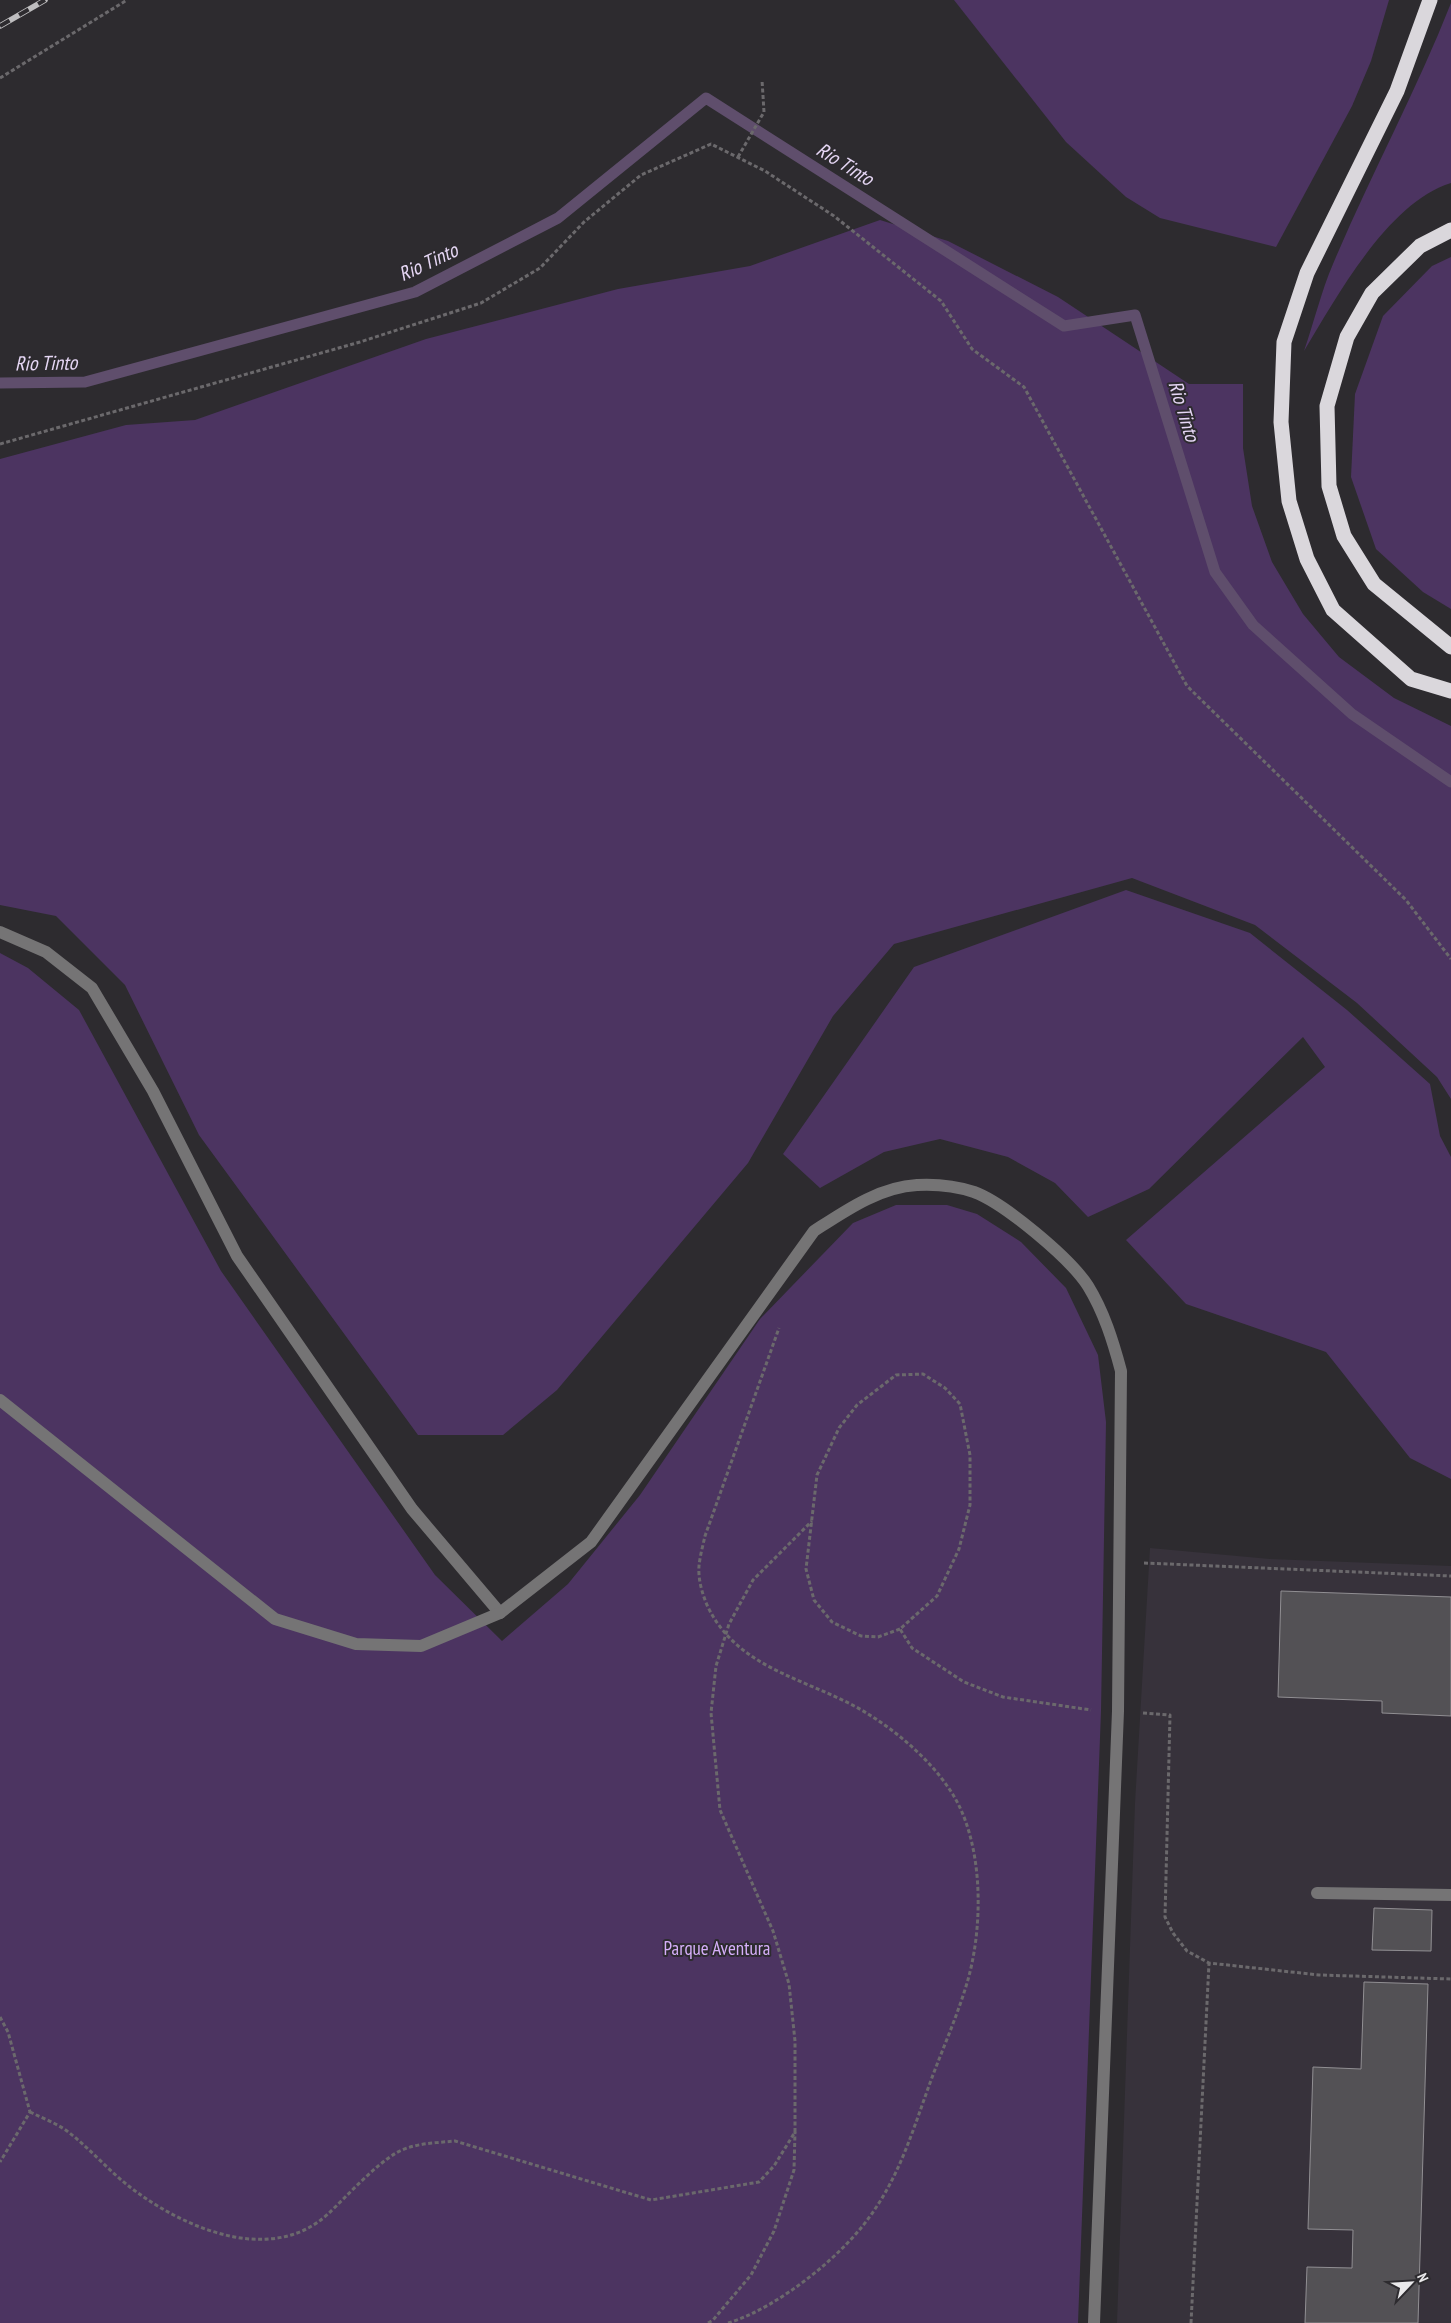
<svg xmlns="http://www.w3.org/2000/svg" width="1451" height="2323" font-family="'PT Sans Narrow',sans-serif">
<rect width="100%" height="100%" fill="#2d2b2f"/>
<path fill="#37323b" d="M1150 1548 1270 1559 1451 1566V2323H1117L1135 1803Z"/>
<g fill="#4c3461">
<path d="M954 0H1389L1371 61 1352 106 1276 247 1160 218 1126 197 1066 142Z"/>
<path d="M1451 3V183C1388 202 1336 298 1304 351 1314 322 1321 292 1333 264 1370 176 1416 92 1451 3Z"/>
<path d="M880 220 948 241 1058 297 1189 384H1243V448L1252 506 1272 562 1303 614 1339 657 1394 698 1451 726V1099L1437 1077 1357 1003 1255 925 1132 878 894 944 833 1016 748 1163 557 1390 503 1435H418L199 1135 125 985 56 916 0 905V459L126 425 195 420 426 339 618 289 750 266Z"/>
<path d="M1451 257V609L1423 592 1376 549 1351 477 1355 394 1383 316 1432 266Z"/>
<path d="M1126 890 1250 933 1347 1010 1430 1084 1440 1136 1451 1157V1479L1410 1458 1326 1352 1186 1304 1126 1240 1325 1067 1303 1037 1149 1189 1088 1217 1055 1183 1008 1157 940 1139 884 1152 820 1188 783 1154 914 967Z"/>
<path d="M0 953 28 968 79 1010 221 1271 435 1575 502 1641 568 1584 640 1495 760 1319 853 1223 896 1205H947L977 1214 1021 1242 1066 1288 1098 1355 1106 1422 1101 1711 1078 2323H0Z"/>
</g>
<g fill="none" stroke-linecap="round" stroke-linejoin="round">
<path stroke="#5f4e6c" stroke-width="11" d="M0 383 85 382 415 292 558 218 706 98 1064 326 1135 315 1215 572 1253 625 1352 714 1451 782"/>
</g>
<g fill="#535155" stroke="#918f93">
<path d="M1281 1591 1451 1597V1716L1382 1713V1701L1278 1697Z"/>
<path d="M1374 1908 1432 1910 1431 1951 1372 1950Z"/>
<path d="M1364 1982 1428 1984 1418 2323H1305L1307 2267 1352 2268 1353 2230 1308 2229 1313 2067 1361 2069Z"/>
</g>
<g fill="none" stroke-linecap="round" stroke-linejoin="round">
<g stroke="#6b696c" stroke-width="3" stroke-dasharray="4 2.5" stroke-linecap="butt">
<path d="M0 78 127 0"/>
<path d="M738 157 764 112 762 80"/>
<path d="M0 444 360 342 481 303 540 268 584 222 641 175 711 144 765 171 834 216 941 301 972 349 1024 387 1187 686 1406 900 1451 959"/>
<path d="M1144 1563 1451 1576"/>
<path d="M900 1629 878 1637 861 1636 832 1622 814 1600 806 1569 817 1475 839 1428 857 1405 896 1375 923 1374 945 1388 960 1404 970 1455V1505L959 1549 937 1596 900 1629 912 1648 964 1682 1003 1697 1091 1710"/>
<path d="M1143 1713 1170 1715 1165 1917 1173 1933 1187 1951 1209 1963 1319 1975 1451 1979"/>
<path d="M0 2017 8 2032 30 2112 0 2162"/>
<path d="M30 2112C42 2118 56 2123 67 2131 92 2150 112 2175 138 2193 191 2231 273 2264 328 2214 347 2196 374 2166 396 2153 413 2143 435 2143 455 2141L651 2200 759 2182 774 2166 795 2132V2041L789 1984 773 1931 720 1810 711 1713 716 1666 729 1624 753 1580 812 1521"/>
<path d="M708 2323 713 2320 751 2275 774 2231 794 2170 795 2132"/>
<path d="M728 2323C778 2308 847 2253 875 2209 901 2171 914 2127 930 2083 942 2050 957 2017 967 1983 984 1926 984 1840 950 1790 930 1760 899 1733 868 1714 813 1679 738 1672 707 1605 702 1593 698 1579 699 1566 700 1556 703 1545 705 1536L779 1328"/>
<path d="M1191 2323 1209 1963"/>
</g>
<g stroke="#757475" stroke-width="12">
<path d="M0 932 46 952 92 988 153 1091 237 1256 412 1509 500 1613 591 1542 814 1231C845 1211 879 1187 917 1185 936 1184 956 1186 974 1192 1004 1203 1070 1258 1088 1286 1104 1312 1113 1341 1121 1371L1118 1711 1094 2323"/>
<path d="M0 1400 275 1619 356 1644 421 1646 500 1613"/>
<path d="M1317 1893 1451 1895"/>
</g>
<g stroke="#dad7dc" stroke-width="15">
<path d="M1430 0 1397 91 1307 273 1284 342 1281 422 1289 501 1307 559 1333 610 1411 679 1451 691"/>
<path d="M1451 230 1420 246 1372 293 1347 337 1327 406 1329 486 1344 536 1374 584 1451 647"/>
</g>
<defs>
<path id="rail" d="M0 26 45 0"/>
</defs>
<use href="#rail" stroke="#bebdbf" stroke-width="5.5"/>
<use href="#rail" stroke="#2d2b2f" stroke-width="4" stroke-dasharray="11" stroke-linecap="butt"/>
</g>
<g text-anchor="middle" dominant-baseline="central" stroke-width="4" stroke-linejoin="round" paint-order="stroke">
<g font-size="19" fill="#d6affa" stroke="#2d2b2f">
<text x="717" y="1948">Parque Aventura</text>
</g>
<g font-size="20" font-style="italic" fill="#e6d7f5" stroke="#2d2b2f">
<text transform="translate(845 164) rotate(32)">Rio Tinto</text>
<text transform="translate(428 262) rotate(-25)">Rio Tinto</text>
<text transform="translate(46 363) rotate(-1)">Rio Tinto</text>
<text transform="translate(1184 411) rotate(73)">Rio Tinto</text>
</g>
</g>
<g transform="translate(1411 2283) rotate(65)" stroke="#2d2b2f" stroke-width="4" paint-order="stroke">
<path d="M0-4L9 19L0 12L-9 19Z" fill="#eae9eb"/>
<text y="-8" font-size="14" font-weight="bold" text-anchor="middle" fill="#eae9eb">N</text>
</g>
</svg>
